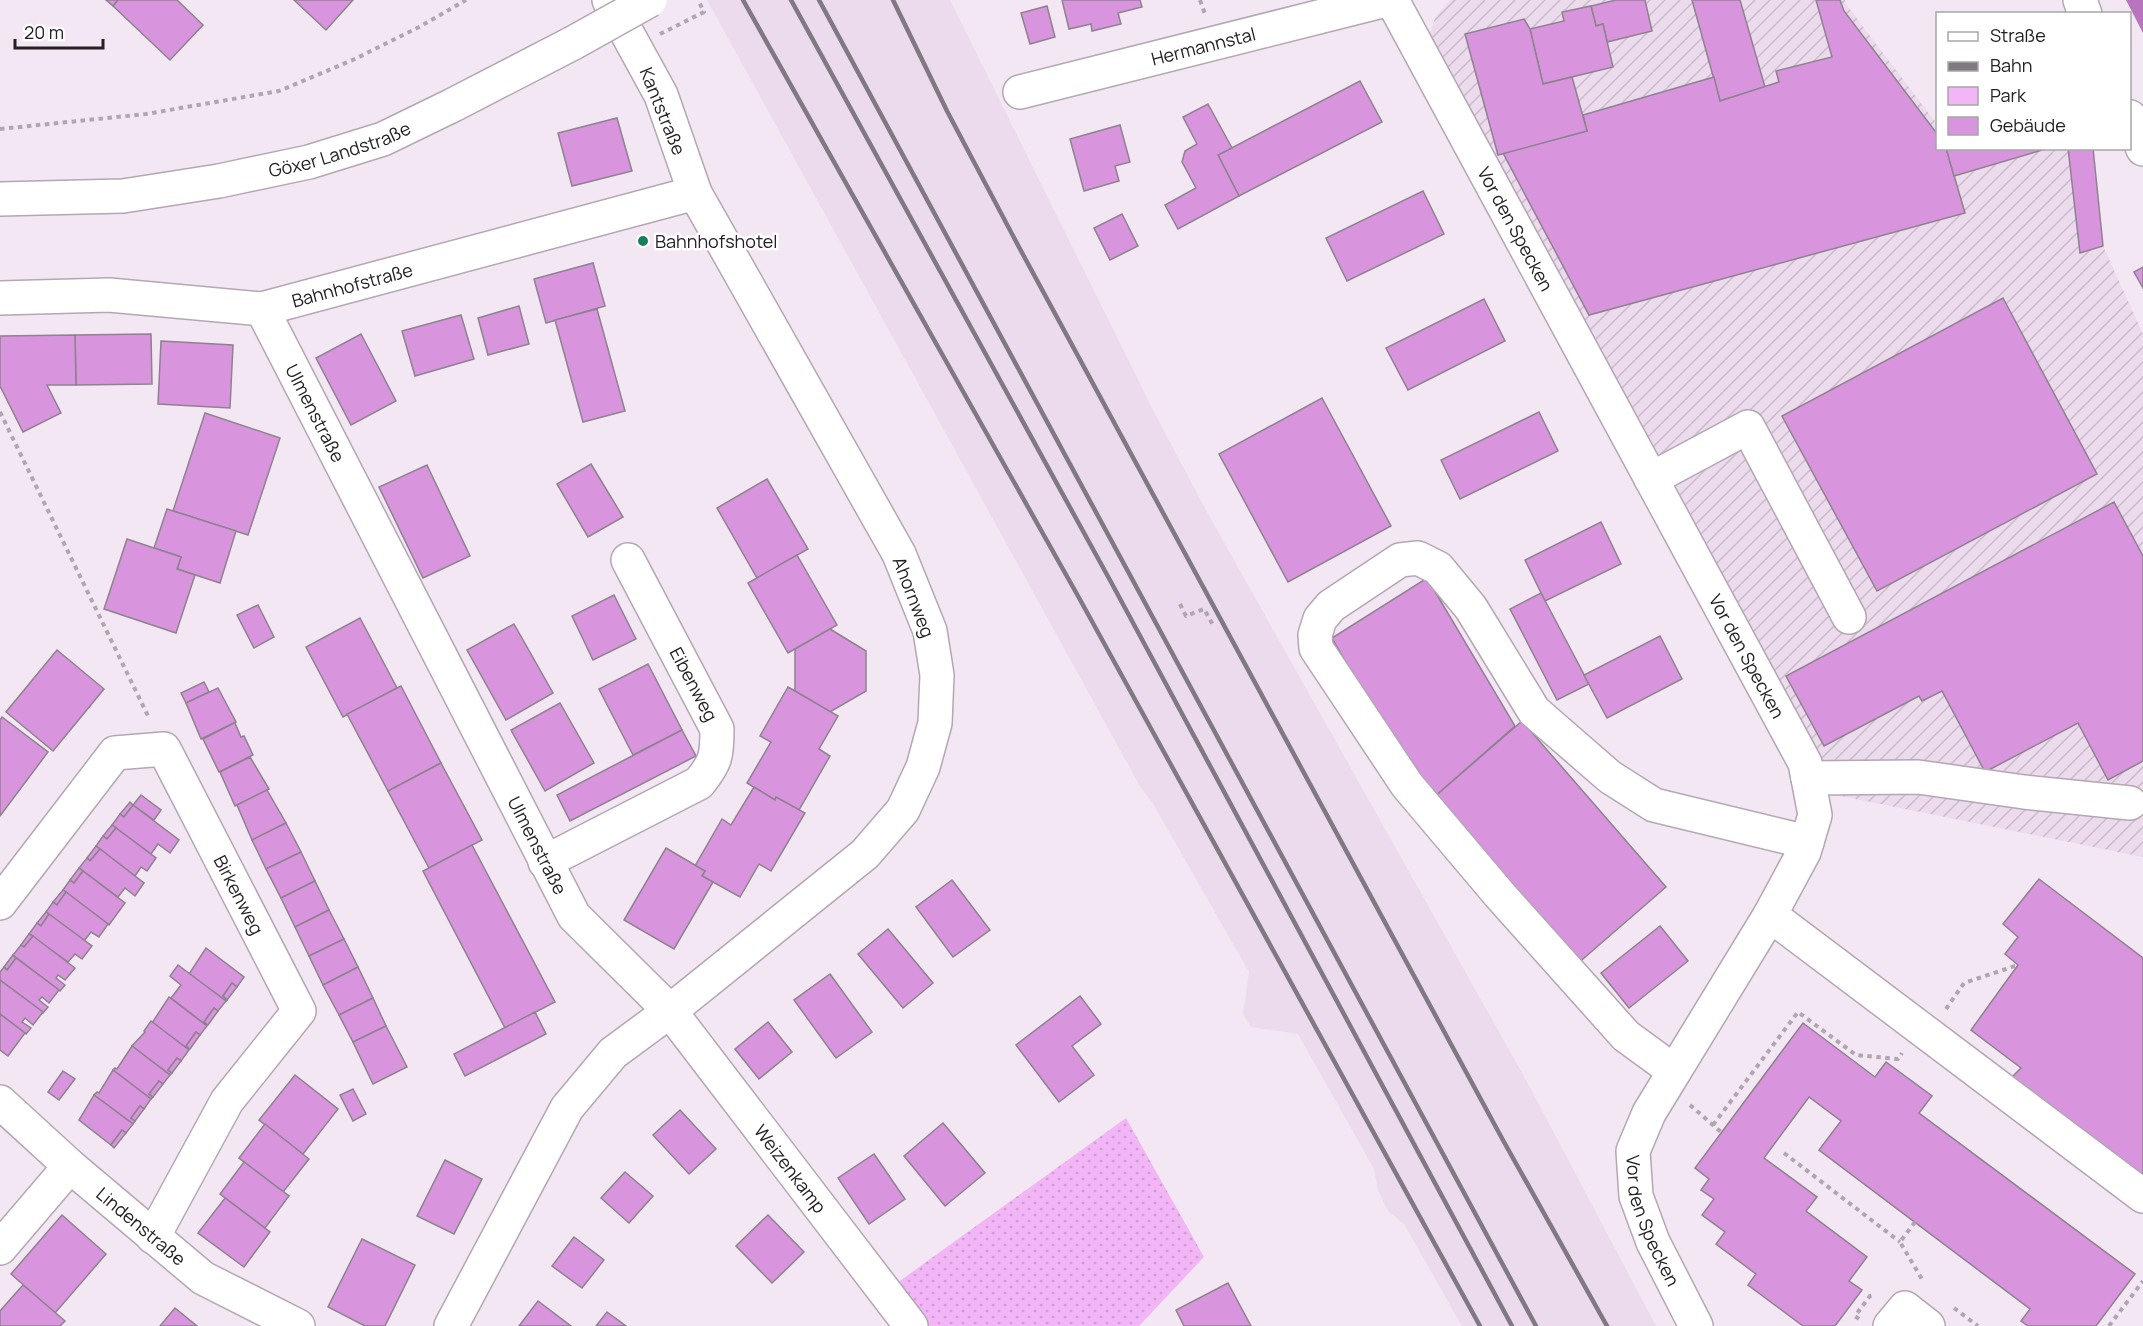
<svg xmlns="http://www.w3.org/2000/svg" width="2143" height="1326" font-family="Manrope,sans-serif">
<defs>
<pattern id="industrial-furrows" width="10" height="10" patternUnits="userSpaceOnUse" patternTransform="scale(1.5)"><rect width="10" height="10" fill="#ecdaed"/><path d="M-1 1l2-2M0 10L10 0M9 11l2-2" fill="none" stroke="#cabbcb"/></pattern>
<pattern id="green-dots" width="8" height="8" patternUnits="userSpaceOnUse" patternTransform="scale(1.5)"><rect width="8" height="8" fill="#f2b6f6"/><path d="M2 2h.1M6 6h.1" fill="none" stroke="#cf9cd3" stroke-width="1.8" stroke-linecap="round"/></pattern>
</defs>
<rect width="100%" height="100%" fill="#f3e7f4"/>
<path fill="#ecdaed" d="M707 0H950L1156 416 1207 512 1526 1080 1656 1326H1462L1404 1224 1388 1211 1378 1191 1374 1169 1298 1034 1251 1027 1243 1014 1249 972 1152 802 1141 788Z"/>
<path fill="url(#industrial-furrows)" d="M1450 0H1845L1848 7 1937 124 1938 148 2092 149 2103 246 2143 334V857L1826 793 1426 45 1435 18Z"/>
<path fill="url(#green-dots)" d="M1126 1118 1204 1257 1139 1326H927L897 1283Z"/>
<path fill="#b875bd" d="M2126 0H2143V33Z"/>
<g fill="#d994de" stroke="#8d828e" stroke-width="1.5">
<path d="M106 0H118L113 6Z"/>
<path d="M118 0H177L203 25 170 60 113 6Z"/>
<path d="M294 0H353L326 30Z"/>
<path d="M1062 0H1140L1142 7 1118 13 1121 24 1092 31 1091 24 1069 29Z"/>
<path d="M1616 0H1645L1652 31 1607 42 1603 24 1596 26 1591 6Z"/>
<path d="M1692 0H1740L1765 87 1720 101Z"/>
<path d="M1816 0H1840L1844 11 1938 135V148H1946L1965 213 1589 315 1503 153 1587 131 1583 115 1714 77 1720 101 1779 82 1776 71 1832 57Z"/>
<path d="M1047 6 1055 37 1030 44 1021 13Z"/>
<path d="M1591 6 1596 26 1603 24 1613 67 1543 84 1530 29 1564 21 1562 12Z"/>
<path d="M1524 19 1530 29 1543 84 1572 77 1587 131 1498 155 1465 34Z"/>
<path d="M1360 81 1382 122 1239 196 1218 155Z"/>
<path d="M1208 104 1232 148 1218 155 1239 196 1178 229 1165 205 1196 188 1182 162 1185 151 1197 144 1183 117Z"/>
<path d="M617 118 632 171 572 186 558 133Z"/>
<path d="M1120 125 1130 162 1115 166 1119 181 1084 191 1070 139Z"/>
<path d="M1946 148H2049L1954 176Z"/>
<path d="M2068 148H2093L2103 246 2080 253Z"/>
<path d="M1423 191 1444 234 1347 281 1326 238Z"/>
<path d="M1122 214 1138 246 1110 260 1094 228Z"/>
<path d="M593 263 605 306 546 323 534 279Z"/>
<path d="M2143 267V288L2134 272Z"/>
<path d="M2003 298 2097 474 1877 591 1782 416Z"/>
<path d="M1484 299 1505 341 1408 390 1386 348Z"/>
<path d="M519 306 529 344 488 355 478 318Z"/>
<path d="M597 309 625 411 583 422 555 320Z"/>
<path d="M461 315 474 359 415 376 402 331Z"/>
<path d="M151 334 152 384 76 385 75 335Z"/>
<path d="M361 334 396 401 351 425 316 358Z"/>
<path d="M75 335 76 385H47L61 413 23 432 0 386V336Z"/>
<path d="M161 341 233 345 230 408 158 404Z"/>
<path d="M1322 398 1391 526 1288 582 1219 454Z"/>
<path d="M1539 412 1558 451 1460 499 1441 460Z"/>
<path d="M205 413 280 438 248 535 173 511Z"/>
<path d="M591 464 623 517 588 537 557 484Z"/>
<path d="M427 465 470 556 423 578 379 487Z"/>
<path d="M767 479 808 549 757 578 717 508Z"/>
<path d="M2114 502 2143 556V761L2108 780 2078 723 1985 772 1942 691 1922 701 1919 696 1824 746 1786 676Z"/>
<path d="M167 509 236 531 220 583 177 569 181 557 154 548Z"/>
<path d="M1601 522 1621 564 1545 601 1525 560Z"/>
<path d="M127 539 181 557 177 569 195 575 176 633 104 609Z"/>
<path d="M797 555 837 625 788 653 748 583Z"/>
<path d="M1427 578 1515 726 1432 799 1400 756 1332 638Z"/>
<path d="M1541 593 1589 684 1557 700 1510 609Z"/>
<path d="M614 595 636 639 593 660 572 616Z"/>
<path d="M258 605 274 637 254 648 237 615Z"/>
<path d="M360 618 397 688 343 717 306 647Z"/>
<path d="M514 624 553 693 506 720 467 650Z"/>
<path d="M830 629 866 651V691L830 712 795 691V649Z"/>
<path d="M1660 636 1682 679 1607 718 1584 675Z"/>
<path d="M57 650 104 689 53 751 6 712Z"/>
<path d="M648 664 682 730 633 755 599 689Z"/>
<path d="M204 682 209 692 186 703 181 693Z"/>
<path d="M401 686 441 763 388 791 347 714Z"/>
<path d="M788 687 838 716 819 749 830 756 799 810 776 797 775 800 747 783 771 742 760 736Z"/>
<path d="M218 688 236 722 201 739 186 703Z"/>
<path d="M560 703 594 763 545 791 511 730Z"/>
<path d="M2 717 48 752 0 816V720Z"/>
<path d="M1522 721 1666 887 1576 965 1432 799Z"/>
<path d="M236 722 235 723 241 737 244 736 253 755 219 772 203 739Z"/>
<path d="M682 730 696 756 570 821 557 795Z"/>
<path d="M250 757 269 789 235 806 220 772Z"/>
<path d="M441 763 482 840 429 868 388 791Z"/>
<path d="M754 787 775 800 776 797 805 813 771 871 759 864 740 897 702 876 705 871 695 866 722 819 731 825Z"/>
<path d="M267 790 286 823 252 840 237 805Z"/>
<path d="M141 795 161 810 154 820 133 805Z"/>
<path d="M130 802 133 805 124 817 120 814Z"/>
<path d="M133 805 179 840 170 853 158 844 151 854 112 825 120 814 124 817Z"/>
<path d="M286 823 301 852 266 869 252 840Z"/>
<path d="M112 825 116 828 107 839 103 836Z"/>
<path d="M116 828 156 858 147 871 141 867 135 876 96 846 103 836 107 839Z"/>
<path d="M472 845 555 1002 505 1028 423 871Z"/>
<path d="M96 846 100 849 90 861 87 858Z"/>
<path d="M666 848 705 871 702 876 713 882 674 949 624 920Z"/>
<path d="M100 849 144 883 135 896 125 888 118 897 79 868 87 858 90 861Z"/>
<path d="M301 852 315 881 281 898 266 869Z"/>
<path d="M79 868 83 871 74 883 70 880Z"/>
<path d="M83 871 125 903 109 925 63 890 70 880 74 883Z"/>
<path d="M2039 879 2143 958V1175L2012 1077 2021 1068 1971 1030 2018 965 2005 954 2018 937 2003 924Z"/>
<path d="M952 880 990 930 953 957 916 907Z"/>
<path d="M315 881 329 910 295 927 281 898Z"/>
<path d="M63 890 66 892 57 905 53 902Z"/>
<path d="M66 892 108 924 99 937 91 932 84 941 46 912 53 902 57 905Z"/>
<path d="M329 910 344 939 309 956 295 927Z"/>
<path d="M46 912 49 914 41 926 37 923Z"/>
<path d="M49 914 92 946 82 959 75 954 68 962 29 934 37 923 41 926Z"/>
<path d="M1660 926 1688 961 1629 1008 1601 973Z"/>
<path d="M888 929 933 983 903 1008 858 954Z"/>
<path d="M29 934 33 936 24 947 21 945Z"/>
<path d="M33 936 75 968 65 980 58 975 56 978 65 985 60 991 13 955 21 945 24 947Z"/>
<path d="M344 939 358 967 323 985 309 956Z"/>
<path d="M206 948 244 977 237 987 232 983 223 996 227 1000 226 1001 189 974Z"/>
<path d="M13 955 16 958 7 970 4 967Z"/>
<path d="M16 958 59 990 49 1003 42 997 39 1000 48 1007 43 1013 0 980V972L4 967 7 970Z"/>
<path d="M178 965 226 1001 218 1011 214 1008 204 1022 207 1026 171 998 181 985 170 976Z"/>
<path d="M358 967 373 998 339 1015 323 985Z"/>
<path d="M830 974 872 1032 836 1058 794 1000Z"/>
<path d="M0 980 43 1012 33 1025 25 1018 22 1022 31 1028 26 1034 0 1014Z"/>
<path d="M232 983 237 987 227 1000 223 996Z"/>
<path d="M1080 996 1101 1024 1072 1046 1094 1075 1059 1102 1016 1045Z"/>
<path d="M169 997 207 1026 200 1035 196 1032 186 1046 189 1050 152 1023Z"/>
<path d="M373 998 386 1026 353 1042 339 1015Z"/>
<path d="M214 1008 218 1011 208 1025 204 1022Z"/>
<path d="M535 1012 546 1034 465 1076 454 1054Z"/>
<path d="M0 1014 25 1033 8 1056 0 1050Z"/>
<path d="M151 1021 189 1050 181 1061 177 1058 168 1070 172 1073 170 1075 132 1046 145 1032 144 1031Z"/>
<path d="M768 1022 792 1052 759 1079 735 1049Z"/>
<path d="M1803 1023 1875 1077 1886 1062 1932 1096 1919 1113 2135 1274 2096 1326H2028L2021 1321 2030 1309 1819 1150 1841 1121 1809 1097 1764 1158 1817 1197 1806 1211 1867 1257 1849 1281 1862 1290 1835 1326H1803L1748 1285 1756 1274 1716 1244 1725 1232 1702 1215 1714 1199 1701 1190 1709 1179 1695 1168Z"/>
<path d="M386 1026 407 1067 373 1084 353 1042Z"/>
<path d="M196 1032 200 1035 190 1049 186 1046Z"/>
<path d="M132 1046 170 1075 163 1084 159 1081 149 1094 153 1097 151 1099 113 1070 115 1068 117 1069Z"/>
<path d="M177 1058 181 1061 172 1073 168 1070Z"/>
<path d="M113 1070 151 1099 144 1109 140 1106 131 1118 135 1121 133 1124 94 1095 97 1092 99 1093Z"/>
<path d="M63 1071 75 1079 59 1100 48 1092Z"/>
<path d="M295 1075 338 1109 303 1154 259 1120Z"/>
<path d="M159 1081 163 1084 153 1097 149 1094Z"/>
<path d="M353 1089 366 1114 353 1121 340 1095Z"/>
<path d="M94 1095 133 1124 126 1133 122 1130 111 1145 79 1120Z"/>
<path d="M140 1106 144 1109 135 1121 131 1118Z"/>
<path d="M680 1110 716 1149 689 1174 653 1135Z"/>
<path d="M943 1123 985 1173 945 1206 904 1156Z"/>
<path d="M265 1124 309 1159 283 1192 239 1158Z"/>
<path d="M122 1130 126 1133 114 1148 111 1145Z"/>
<path d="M874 1154 905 1199 869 1224 838 1178Z"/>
<path d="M445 1160 482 1179 454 1234 417 1216Z"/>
<path d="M244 1162 289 1196 265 1228 220 1194Z"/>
<path d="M625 1172 653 1196 629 1223 601 1198Z"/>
<path d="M225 1198 270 1232 244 1267 198 1233Z"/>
<path d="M62 1215 106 1254 55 1313 11 1274Z"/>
<path d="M768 1215 804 1252 772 1283 736 1246Z"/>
<path d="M574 1237 604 1260 582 1288 552 1266Z"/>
<path d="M362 1239 415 1265 385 1326H365L328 1307Z"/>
<path d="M1228 1283 1251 1326H1184L1176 1310Z"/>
<path d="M23 1285 65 1321 60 1326H0V1311Z"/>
<path d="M538 1301 571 1326H519Z"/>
<path d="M175 1308 197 1326H160Z"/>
<path d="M607 1312 626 1326H596Z"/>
</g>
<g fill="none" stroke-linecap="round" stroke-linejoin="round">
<defs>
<g id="minor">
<path id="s1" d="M1392 0 1805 763 1815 815 1804 852 1770 915 1649 1113 1633 1151 1636 1196 1653 1242 1696 1326"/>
<path d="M2080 0 2085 14"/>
<path id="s2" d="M1020 92 1386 0"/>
<path d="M2130 117 2143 149"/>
<path id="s3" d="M0 298 109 295 262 309 695 193"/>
<path id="s4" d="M262 309 574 916 670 1011 911 1326"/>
<path d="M1651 479 1748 427 1849 617"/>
<path d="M1808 778 1918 777 2024 792 2130 803"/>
<path d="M545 862 699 783C716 762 717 756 717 729L628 560"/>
<path id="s5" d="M0 903 115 753 164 749 299 1011 227 1101 153 1237"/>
<path d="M1770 915 2143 1196"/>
<path d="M1674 1071 1626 1036 1499 894 1407 785 1316 648 1315 635 1320 619 1331 606 1400 560 1418 558 1438 568 1471 608 1534 711 1610 777 1654 805 1807 842"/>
<path id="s6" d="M0 1102 70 1166 203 1278 298 1326"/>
<path d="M0 1248 70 1166"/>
<path d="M451 1326 567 1108 613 1053 670 1011 865 854 903 810 923 767 935 723 937 675 930 631 899 554 695 193 661 95 609 0"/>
<path d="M1890 1326 1905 1308 1928 1326"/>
</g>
<g id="major">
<path id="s7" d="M0 199 123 196 219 181 309 162 383 139 453 105 573 43"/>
</g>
</defs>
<use href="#minor" stroke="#b3a7b3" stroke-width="36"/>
<use href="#major" stroke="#b3a7b3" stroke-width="36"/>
<g stroke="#afa6b0" stroke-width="4" stroke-dasharray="4.5 4.5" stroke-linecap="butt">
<path d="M1200 0 1205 14"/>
<path d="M660 34 704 12 698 0"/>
<path d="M0 129 146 114 279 91 355 59 419 27 466 0"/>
<path d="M0 412 149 718"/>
<path d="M1180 604 1186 616 1204 609 1213 625"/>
<path d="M1946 1009 1964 983 2018 965"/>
<path d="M1690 1105 1721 1132"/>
<path d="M1713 1125 1798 1012 1856 1055 1898 1059 1902 1053"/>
<path d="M1784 1153 1900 1242"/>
<path d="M1915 1222 1900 1242 1923 1281"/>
<path d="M1954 1308 1978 1326"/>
<path d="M1859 1319 1855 1316 1870 1296 1874 1295"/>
<path d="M2109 1326 2143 1281"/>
</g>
<use href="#minor" stroke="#fff" stroke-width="33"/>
<use href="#major" stroke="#fff" stroke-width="33"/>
<g stroke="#807981" stroke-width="4.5">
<path d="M743 0 1078 596 1480 1326"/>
<path d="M791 0 1111 582 1512 1326"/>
<path d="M819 0 1536 1326"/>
<path d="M893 0 947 111 1020 249 1504 1142 1607 1326"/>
</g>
<defs>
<path id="major-bridge" d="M573 43 650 0"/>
</defs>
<use href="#major-bridge" stroke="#b3a7b3" stroke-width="36" stroke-linecap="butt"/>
<use href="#major-bridge" stroke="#fff" stroke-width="33"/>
</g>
<circle fill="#177f59" stroke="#fff" stroke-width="2" cx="643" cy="241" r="6"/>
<g text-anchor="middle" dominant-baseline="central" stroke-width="5" stroke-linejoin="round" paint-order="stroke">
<g font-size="18" fill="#242025" stroke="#fff">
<text stroke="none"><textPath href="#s2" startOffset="189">Hermannstal</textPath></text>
<text transform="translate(663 111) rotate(68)">Kantstraße</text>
<text stroke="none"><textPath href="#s7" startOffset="345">Göxer Landstraße</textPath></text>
<text stroke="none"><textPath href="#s1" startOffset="260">Vor den Specken</textPath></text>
<text stroke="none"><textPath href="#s3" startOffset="356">Bahnhofstraße</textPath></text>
<text stroke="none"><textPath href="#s4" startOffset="117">Ulmenstraße</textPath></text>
<text transform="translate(914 597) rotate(69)">Ahornweg</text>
<text stroke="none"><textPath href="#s1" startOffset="746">Vor den Specken</textPath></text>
<text transform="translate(694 684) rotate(62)">Eibenweg</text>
<text stroke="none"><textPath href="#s4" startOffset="603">Ulmenstraße</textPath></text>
<text stroke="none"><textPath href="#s5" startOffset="402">Birkenweg</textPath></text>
<text stroke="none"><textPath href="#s4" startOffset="1016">Weizenkamp</textPath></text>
<text stroke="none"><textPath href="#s1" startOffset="1377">Vor den Specken</textPath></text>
<text stroke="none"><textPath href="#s6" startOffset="188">Lindenstraße</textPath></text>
</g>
<g font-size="18" fill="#242025" stroke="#fff" text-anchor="start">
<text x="655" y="241">Bahnhofshotel</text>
</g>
</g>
<rect x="1936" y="12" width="195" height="138" fill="#ffffff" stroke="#a7a6a8" stroke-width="1.5"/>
<rect x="1948" y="32" width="30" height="9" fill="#ffffff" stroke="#a7a6a8" stroke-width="1.5"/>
<text x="1990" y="42" font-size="18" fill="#242025">Straße</text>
<rect x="1948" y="62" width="30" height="9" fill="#807981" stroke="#a7a6a8" stroke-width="1.5"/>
<text x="1990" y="72" font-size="18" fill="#242025">Bahn</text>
<rect x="1948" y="87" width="30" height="18" fill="#f2b6f6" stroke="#a7a6a8" stroke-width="1.5"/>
<text x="1990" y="102" font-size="18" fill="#242025">Park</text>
<rect x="1948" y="117" width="30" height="18" fill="#d994de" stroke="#a7a6a8" stroke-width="1.5"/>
<text x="1990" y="132" font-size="18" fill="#242025">Gebäude</text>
<path d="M15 39v9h88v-9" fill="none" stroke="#242025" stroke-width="3"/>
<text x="24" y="39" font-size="18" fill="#242025" stroke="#ffffff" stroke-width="4.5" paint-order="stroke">20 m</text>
</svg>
